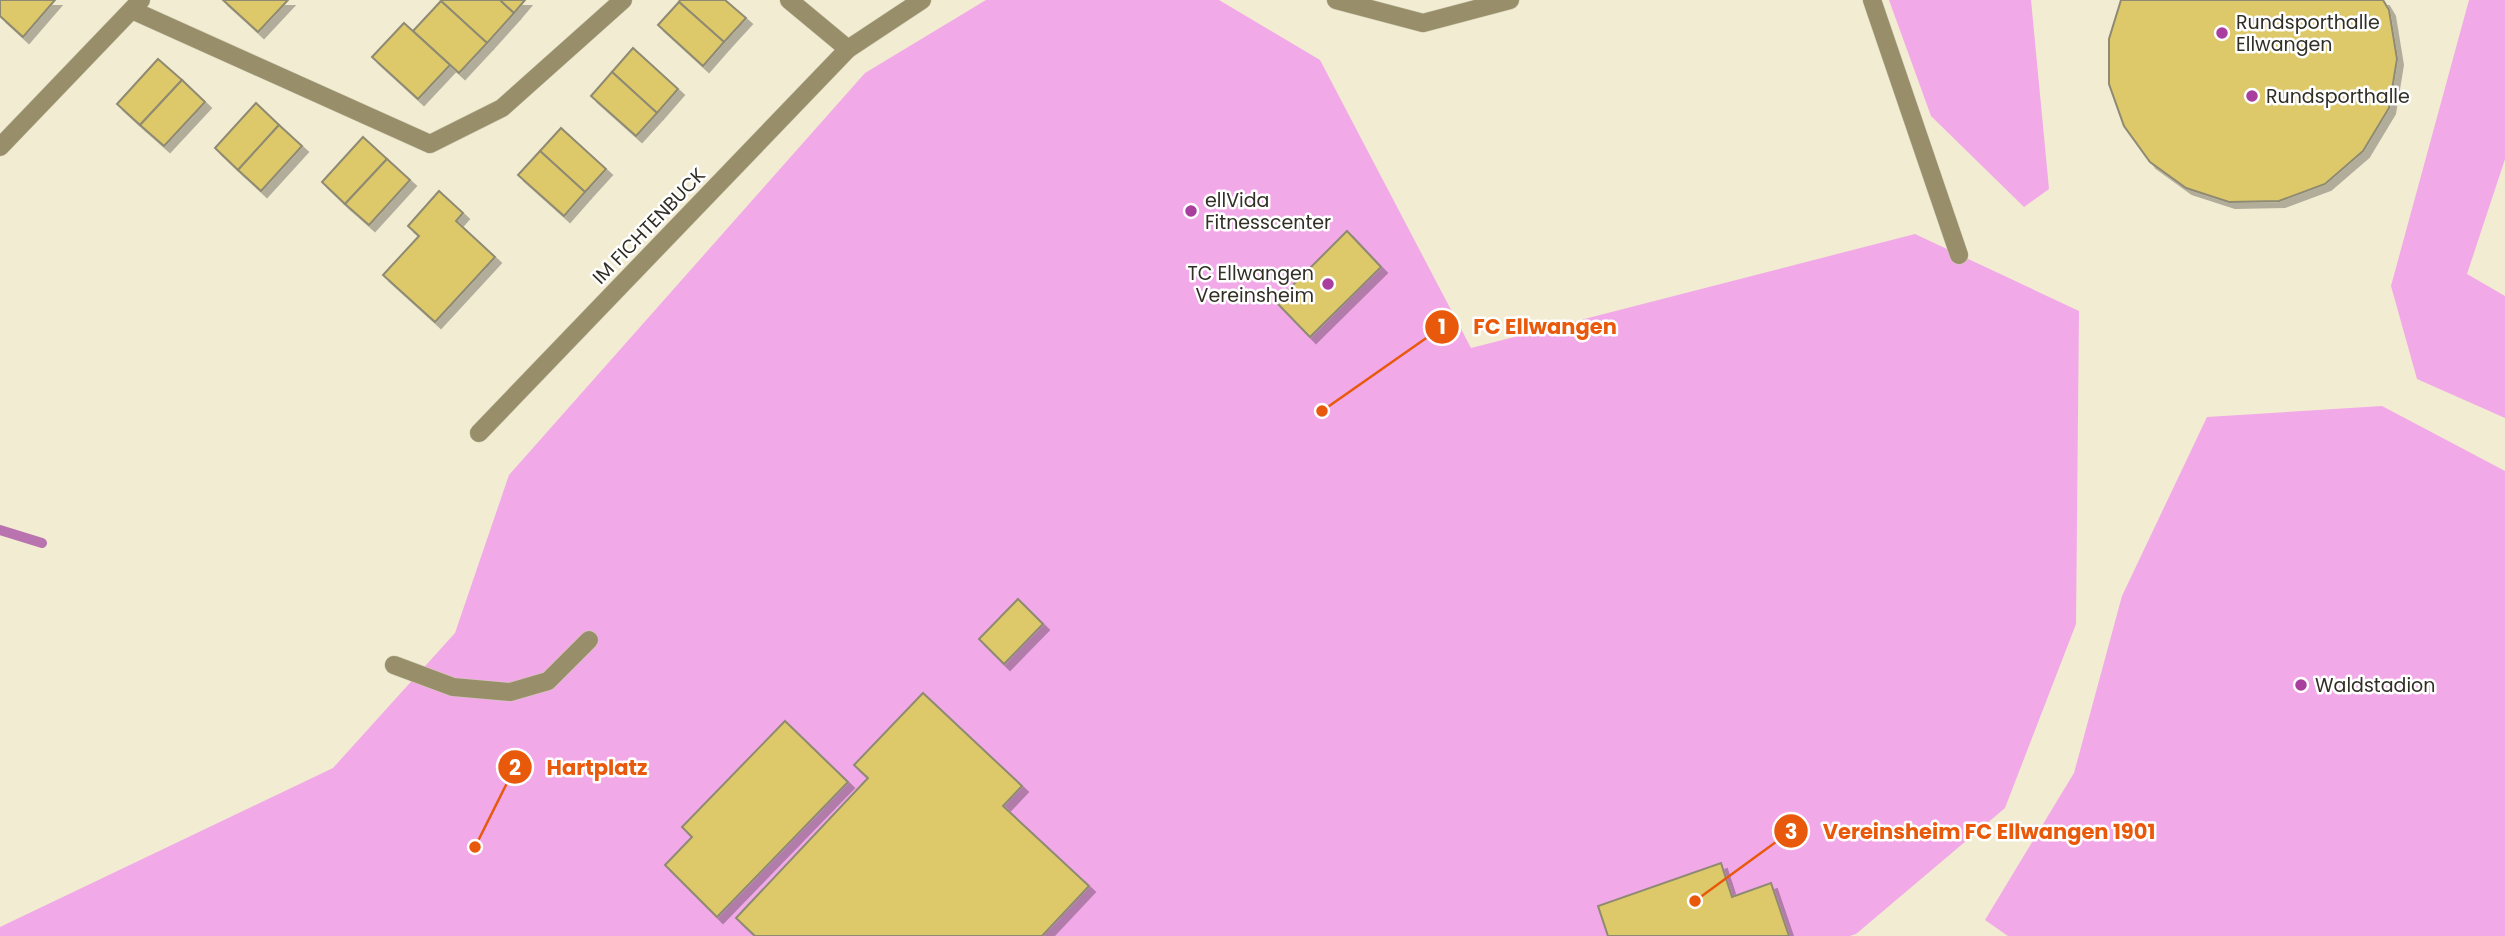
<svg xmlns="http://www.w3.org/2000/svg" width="2505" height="936" font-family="Poppins,sans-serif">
<defs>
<filter id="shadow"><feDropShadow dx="6" dy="6" stdDeviation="0" flood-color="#0004"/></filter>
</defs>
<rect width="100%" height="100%" fill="#f1ecd2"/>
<g fill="#f2a9e8">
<path d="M986 0H1219L1320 60 1471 348 1915 234 2079 311 2076 624 2005 808 1856 934 1850 936H0V927L333 768 455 633 509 475 865 73Z"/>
<path d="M1889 0H2031L2049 189 2024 207 1931 116Z"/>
<path d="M2469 0H2505V159L2467 274 2505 296V418L2417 379 2391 286Z"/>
<path d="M2382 406 2505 471V936H2008L1985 920 2074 773 2122 596 2207 417Z"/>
</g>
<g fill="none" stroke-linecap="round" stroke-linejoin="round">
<path stroke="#b974b0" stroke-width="10" d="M0 530 42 543"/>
</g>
<g fill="#dec96b" stroke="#8f8a72" stroke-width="2" filter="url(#shadow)">
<path d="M0 0H55L23 37 0 16Z"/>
<path d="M223 0H288L258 32Z"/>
<path d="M443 0H500L514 13 487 43 441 1Z"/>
<path d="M500 0H525L514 13Z"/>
<path d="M680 0H725L746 18 724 42 679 2Z"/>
<path d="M2121 0H2383L2389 10 2397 59 2389 108 2363 151 2325 184 2279 201 2229 202 2186 188 2150 162 2124 126 2109 84V39Z"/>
<path d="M441 1 487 43 459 73 413 31Z"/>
<path d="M679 2 724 42 703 66 658 25Z"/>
<path d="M404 23 450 65 418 99 372 57Z"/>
<path d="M633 48 678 89 657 113 612 72Z"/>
<path d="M158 59 182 80 140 125 117 104Z"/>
<path d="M612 72 657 113 636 136 591 96Z"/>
<path d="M182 80 205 102 164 146 140 125Z"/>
<path d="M256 103 279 125 238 170 215 148Z"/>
<path d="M279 125 302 146 261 191 238 170Z"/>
<path d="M561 128 606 169 585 192 540 151Z"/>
<path d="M363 137 387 159 345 204 322 182Z"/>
<path d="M540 151 585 192 564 216 518 175Z"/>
<path d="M387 159 410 180 369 225 345 204Z"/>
<path d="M439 191 463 213 456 221 495 257 435 322 383 275 419 236 408 226Z"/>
<path d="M1347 231 1381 267 1310 337 1276 302Z"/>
<path d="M1018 599 1043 624 1004 664 979 639Z"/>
<path d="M923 693 1022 786 1003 806 1089 886 1042 936H755L736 918 868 778 854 765Z"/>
<path d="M785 721 848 782 717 917 665 865 692 837 682 827Z"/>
<path d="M1721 863 1732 897 1771 883 1789 936H1608L1598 906Z"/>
</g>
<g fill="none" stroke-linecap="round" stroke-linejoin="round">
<defs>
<g id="minor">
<path d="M789 0 848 49"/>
<path d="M1336 0 1423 23 1510 0"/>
<path d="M1872 0 1959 255"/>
<path d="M132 10 430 144 502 108 623 0"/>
<path d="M0 147 141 0"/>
<path d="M479 433 848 49 922 0"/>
<path d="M394 665 453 687 510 692 548 681 589 640"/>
</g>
</defs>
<use href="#minor" stroke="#cecab3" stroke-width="19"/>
<use href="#minor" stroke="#988f6a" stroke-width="18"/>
</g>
<g fill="#a83e9e" stroke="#fff" stroke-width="2.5">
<circle cx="2222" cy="33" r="7"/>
<circle cx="2252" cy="96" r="7"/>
<circle cx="1191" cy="211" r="7"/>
<circle cx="1328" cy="284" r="7"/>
<circle cx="2301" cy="685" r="7"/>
</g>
<g text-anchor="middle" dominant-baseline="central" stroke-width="5" stroke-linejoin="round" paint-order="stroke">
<g font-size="19" fill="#312f25" stroke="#fff" text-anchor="start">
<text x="2236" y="22">Rundsporthalle<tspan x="2236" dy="22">Ellwangen</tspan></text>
<text x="2266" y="96">Rundsporthalle</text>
<text x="1205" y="200">ellVida<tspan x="1205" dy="22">Fitnesscenter</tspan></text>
<text x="1314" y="273" text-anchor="end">TC Ellwangen<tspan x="1314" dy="22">Vereinsheim</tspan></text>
<text x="2315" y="685">Waldstadion</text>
</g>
<g font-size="19" fill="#312f25" stroke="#fff">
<text transform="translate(649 226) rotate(-46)">IM FICHTENBUCK</text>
</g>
</g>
<path fill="none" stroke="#e8590c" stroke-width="2.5" d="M1322 411L1442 327M475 847L515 767M1695 901L1791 831"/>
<g fill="#e8590c" stroke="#fff" stroke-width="2.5">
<circle cx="1322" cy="411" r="7"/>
<circle cx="475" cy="847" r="7"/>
<circle cx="1695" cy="901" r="7"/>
<circle cx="1442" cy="327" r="18"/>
<circle cx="515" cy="767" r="18"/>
<circle cx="1791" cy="831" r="18"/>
</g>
<g font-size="21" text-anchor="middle" font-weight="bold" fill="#fff">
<text x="1442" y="334">1</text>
<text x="515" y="775">2</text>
<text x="1791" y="839">3</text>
</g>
<g font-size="21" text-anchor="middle" font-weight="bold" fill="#e8590c" stroke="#fff" stroke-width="5" stroke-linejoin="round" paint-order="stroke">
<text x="1545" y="334">FC Ellwangen</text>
<text x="597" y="775">Hartplatz</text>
<text x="1989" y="839">Vereinsheim FC Ellwangen 1901</text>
</g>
</svg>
